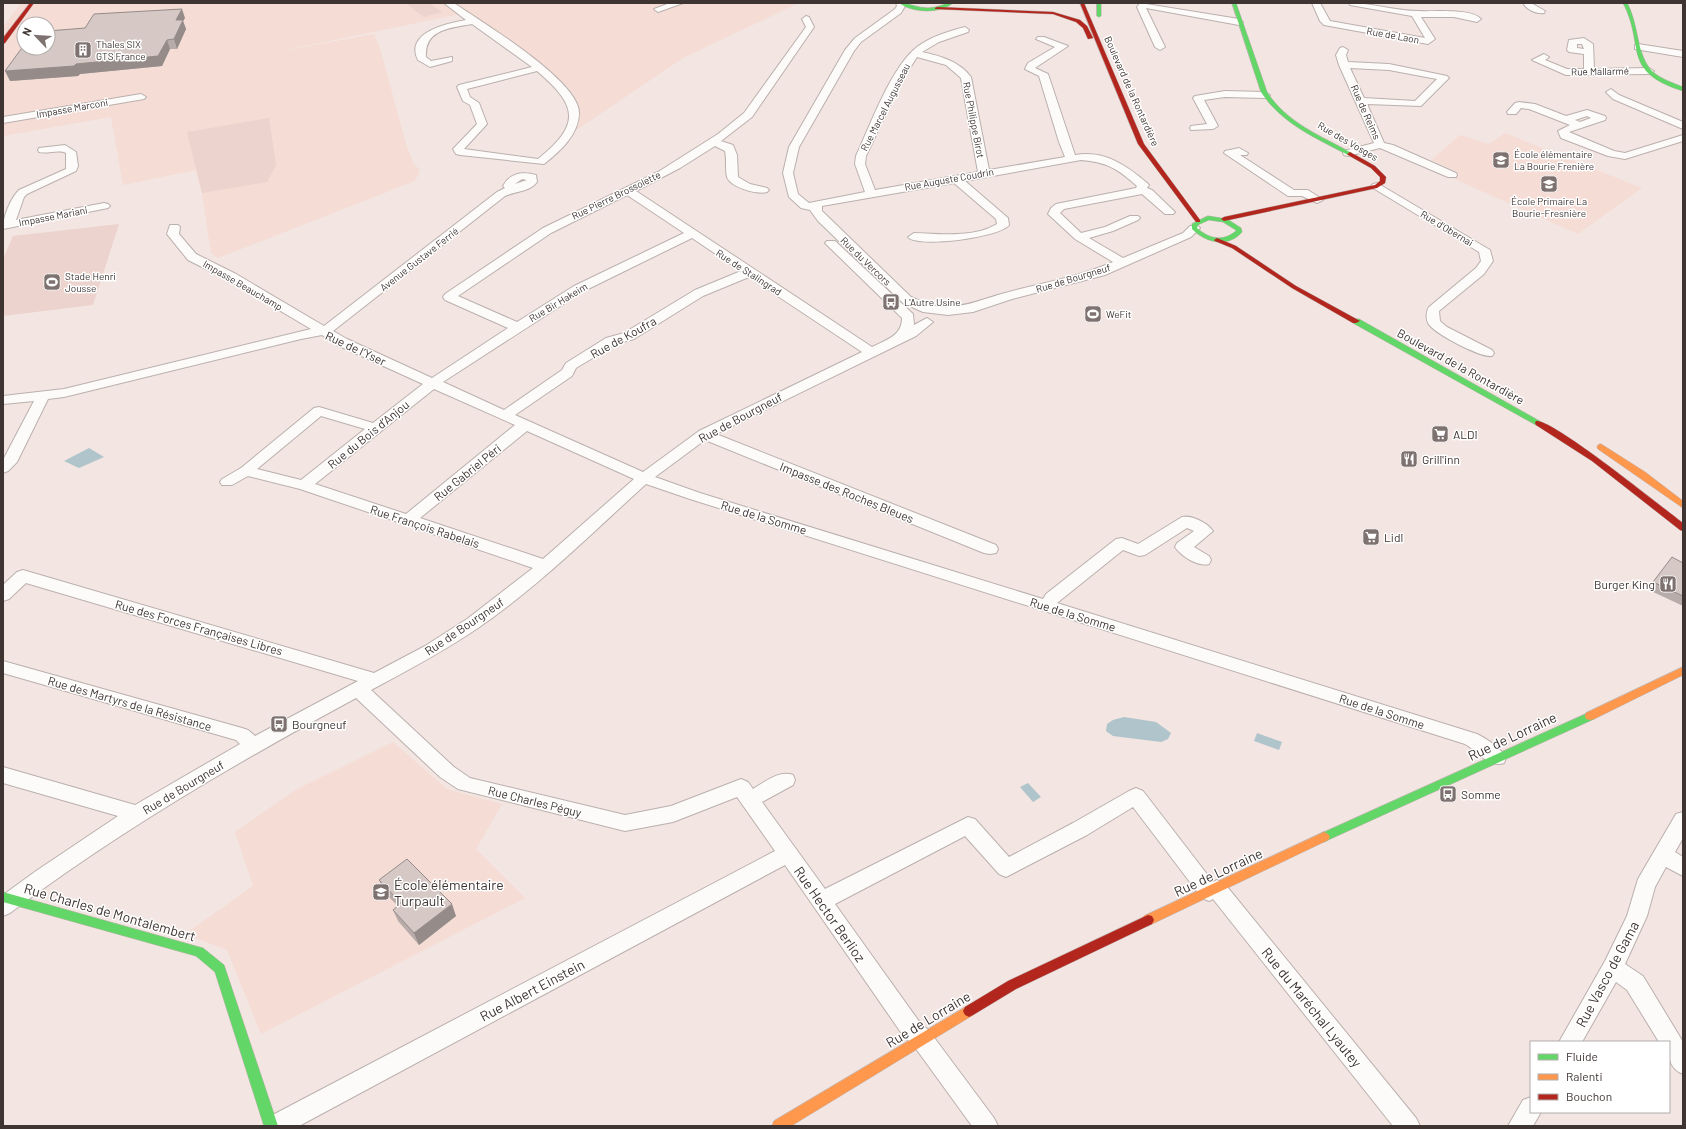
<svg xmlns="http://www.w3.org/2000/svg" width="1686" height="1129" font-family="Barlow,sans-serif">
<rect width="100%" height="100%" fill="#f3e5e1"/>
<g fill="#f5dcd5" fill-rule="evenodd">
<path d="M21 3H799L683 58 575 131 578 110 575 97 566 85 460 14 267 54 374 34 380 48 406 144 414 164 420 170 415 181 218 258 211 253 202 193 196 170 123 185 111 117 3 136V27ZM24 24H48V48H24Z"/>
<path d="M1505 133 1642 188 1578 234 1448 176 1458 172 1431 160 1460 135 1489 144Z"/>
<path d="M393 742 447 789 502 804 476 849 525 898 261 1034 227 950 185 934 253 886 235 832 297 789Z"/>
</g>
<g fill="#ecd3cd">
<path d="M405 3H429L442 12 424 17Z"/>
<path d="M269 118 276 165 267 182 202 193 187 132Z"/>
<path d="M119 224 93 305 3 316V259L13 236Z"/>
</g>
<g fill="#afc4cb">
<path d="M89 448 104 457 79 468 64 461Z"/>
<path d="M1124 717 1156 722 1171 733 1168 739 1161 742 1113 736 1106 731 1107 724 1113 720Z"/>
<path d="M1257 733 1282 742 1279 750 1254 741Z"/>
<path d="M1028 783 1041 797 1033 802 1020 787Z"/>
</g>
<g fill="none" stroke-linecap="round" stroke-linejoin="round">
<defs>
<g id="street">
<path d="M444 3H454C480 21 580 81 579 113 579 135 559 152 544 164L460 155 456 154 453 149 477 124 470 105 463 101 457 87 459 85 532 67 472 24C451 28 424 29 426 57L431 61 452 57V61L430 67 418 60C404 32 449 23 466 20ZM537 71C577 105 582 124 538 159L464 149 487 124 479 103 470 97 467 89Z"/>
<path d="M670 3H683L658 12 654 9Z"/>
<path d="M896 3H904L905 6 901 13 861 42 854 51 799 147 793 173 798 194 809 203 865 192 855 164 856 156C870 126 891 67 917 47 930 37 949 31 965 27L969 30 968 32 939 42 922 52C940 56 959 61 971 77L989 170 1065 157 1059 142 1039 76 1025 69 1028 63 1055 47 1036 39 1038 37H1044L1068 46 1035 68 1048 74 1075 155C1104 150 1126 165 1147 183L1149 185 1147 188 1152 190 1175 212 1173 214H1165L1142 194 1064 209 1060 213 1081 233 1105 227 1130 216H1138L1140 218 1138 220 1113 231 1089 238 1123 258 1183 233 1190 226H1198L1200 228 1191 237 1105 275 1012 299 973 312 948 315 923 312 903 303 818 221 810 210 801 208 789 197 783 173 789 147 845 50 855 38 895 9 897 6ZM917 57 946 65 961 78 978 172 875 190 865 164 866 156 901 82ZM1081 160C1107 162 1118 169 1137 186L1136 188 1056 204 1051 208 1048 214 1075 239 1113 262C1079 277 1041 283 1005 293 986 298 969 306 949 307 935 308 924 303 911 297L822 211V206L954 183 996 219 997 224C974 238 940 234 914 233L908 237C916 248 999 238 1009 225L1008 218 965 181Z"/>
<path d="M1140 3 1239 19 1243 22 1239 25 1146 8 1165 47 1160 50 1155 47 1137 7Z"/>
<path d="M1312 3H1320L1330 21 1425 38 1412 16 1350 5 1349 3C1372 3 1395 11 1419 11 1433 12 1471 8 1481 19L1477 22 1454 17H1421L1435 39 1428 44 1324 25 1320 21Z"/>
<path d="M1523 3H1531L1545 11 1544 13C1536 14 1527 10 1523 3Z"/>
<path d="M806 16 809 17 814 27 752 117 721 141 733 145 737 155 738 177 750 184 767 188 769 190 767 192C757 195 730 187 727 177 725 168 727 159 725 151L715 146 680 168 636 191 872 347C886 340 902 336 902 318L827 245 825 243 827 241H835L913 314 914 325 927 318 933 322 916 336 716 434 996 545 998 549 996 553 990 554 984 553 705 440 655 477 700 493 1043 599 1046 594 1116 539 1122 538 1138 544 1182 517C1191 515 1207 522 1213 531L1194 547 1209 556 1211 560 1209 564C1198 567 1181 556 1175 547L1177 543 1194 531 1187 528 1145 555 1139 556 1123 550 1057 603 1477 734C1488 740 1500 747 1506 758L1504 763C1489 768 1477 751 1465 744L690 499 646 484C592 533 539 586 478 628 444 651 407 671 371 690L454 767 470 778 625 815 671 806 741 779 748 782 753 789C765 782 779 770 793 775L795 780 793 785 762 802 825 889 968 817 975 819 1009 857 1073 823 1129 791 1136 788 1143 791 1213 882 1217 880 1224 883 1416 1118 1420 1126H1393L1213 899 1209 901 1202 898 1133 807 1087 835 1006 877 999 874 965 836 835 904 918 1020 930 1032 994 1118 998 1126H972L914 1046 902 1034 785 865 299 1126H263L267 1118 775 851 737 797 673 822 625 831 458 789 440 777 356 698C236 763 119 831 10 913L3 916V895L36 871 118 816 3 783V767L135 805 240 744 236 740 3 673V661L242 728 248 730 255 736 358 681 26 583 9 599 3 601V585L17 572 23 570 374 673 425 646 467 619 533 568 300 489 248 476 232 485H222L220 482 222 479 241 468 314 408 319 407 373 423 423 384 337 345 322 335 301 339 64 397 48 399 17 462 8 471 3 473V460L34 401 3 404V396L64 389 311 329 228 280 188 260 167 234 170 225H178L180 227 179 234 196 254 236 274 324 326 497 192 505 188 503 186C510 173 522 171 536 175L537 182C530 192 515 191 505 196L333 331 347 339 432 378 508 328 445 300 443 297 445 294 543 228 658 172 718 134 744 113 806 27 802 19ZM522 179 527 180 515 184ZM627 195 684 233 574 286 517 322 458 296 551 233ZM692 238 741 271 695 290 624 333 606 338 566 363 562 370 504 410 443 382 582 292ZM749 277 862 352 699 431 643 472 515 415 572 376 576 368 616 344 634 339 703 296ZM434 389 515 425 406 514 315 484ZM321 416 365 429 301 480 257 469ZM527 431 634 479 543 559 420 518Z"/>
<path d="M1584 38 1593 44 1594 69 1649 68 1654 71 1649 74 1566 75 1532 60 1544 54 1549 57 1545 60 1567 69H1584V54L1569 52 1567 50 1569 40ZM1577 44H1582L1584 49 1577 48Z"/>
<path d="M1638 44 1683 51V57L1635 49V45Z"/>
<path d="M1343 47 1348 50 1346 55 1348 62 1389 64 1447 76 1449 78 1421 106 1367 104 1384 143 1393 145 1456 173 1457 175 1456 177H1448L1380 148 1348 156 1344 155 1343 153 1344 151 1374 143 1339 65 1336 55 1340 48ZM1350 68 1389 70 1437 79 1415 101 1364 98Z"/>
<path d="M1611 89 1619 95 1683 122V129L1613 99 1606 92Z"/>
<path d="M1225 91 1265 92 1270 95 1265 98 1225 97 1204 100 1218 126 1213 129 1191 130 1190 128 1191 126 1207 124 1193 98 1195 96Z"/>
<path d="M141 94 146 97 144 99 3 123V117Z"/>
<path d="M1519 102 1535 104 1566 116 1587 110 1605 116 1606 118 1605 120 1569 132 1614 151 1625 153 1683 135V141L1625 159 1608 156 1561 138 1558 131 1570 125 1529 109 1521 108 1516 114H1508L1507 112 1515 103ZM1587 116 1591 118 1580 122 1575 120Z"/>
<path d="M65 145 76 152 78 166 76 171 27 194 24 197 16 220 104 203 108 204 110 206 108 208 3 229C3 217 10 199 19 190L66 169V153C59 149 48 154 39 152L38 150 39 148Z"/>
<path d="M1239 148 1248 153 1247 155H1240L1294 190H1308L1323 200 1317 203 1302 196H1288L1224 153 1225 151Z"/>
<path d="M1377 183 1490 250 1493 261 1484 274 1439 311 1440 321 1447 327 1492 350 1494 353 1492 356C1481 358 1433 333 1428 323 1426 319 1426 311 1429 307L1476 268 1481 261 1479 252 1373 188 1371 186 1373 184Z"/>
<path d="M1683 812V838L1675 852 1683 857V876L1666 867 1655 887 1647 916 1625 964 1643 976 1683 1042V1074C1668 1068 1669 1056 1669 1042H1659L1627 990 1616 982 1582 1042H1559L1605 961 1627 916 1638 879 1676 814Z"/>
<path d="M1531 1097V1112H1541L1533 1126H1508L1523 1100Z"/>
</g>
<g id="fast">
<path d="M899 3C909 3 917 8 928 8 937 8 945 3 953 3 939 14 913 13 899 3Z"/>
<path d="M1097 3H1101V16L1099 17 1097 16Z"/>
<path d="M1232 3H1236L1267 92C1287 123 1321 136 1352 153V155H1348C1316 138 1282 124 1261 92Z"/>
<path d="M1623 3H1627C1639 24 1636 56 1653 72 1661 79 1673 83 1683 87V91C1620 71 1646 46 1623 3Z"/>
<path d="M1208 216 1227 219 1241 228 1242 232C1228 248 1206 243 1192 229V224ZM1209 220 1223 222 1236 230V231C1223 242 1209 239 1197 228L1198 225Z"/>
<path d="M1353 319H1359L1543 423 1542 425H1536L1353 323Z"/>
<path d="M1590 712 1594 713 1595 716 1594 719 1328 840 1324 842 1320 840 1318 837 1320 834Z"/>
<path d="M3 892 199 947 203 948 224 965 278 1126H264L215 972 196 956 3 902Z"/>
</g>
<g id="slow">
<path d="M1601 444 1645 472 1683 501V508L1598 449 1597 447 1598 445Z"/>
<path d="M1683 667V675L1594 719 1590 720 1586 719 1585 716 1586 713Z"/>
<path d="M1324 832 1328 834 1330 837 1328 840 1152 924 1148 925 1144 924 1142 920 1144 916Z"/>
<path d="M969 1005 973 1007 975 1011 973 1015 791 1126H772L774 1121Z"/>
</g>
<g id="jam">
<path d="M30 3H34L5 43 3 44V38Z"/>
<path d="M1080 3H1084L1144 144 1200 220V222H1196L1138 144Z"/>
<path d="M937 7 1053 12 1080 20 1087 26 1093 38 1088 39 1083 28 1076 22 1053 14 935 9V8Z"/>
<path d="M1350 152 1375 166 1386 177 1385 183 1377 188 1224 221 1221 219 1224 217 1375 185 1380 181V177L1371 168 1348 155 1347 154Z"/>
<path d="M1217 238 1236 246 1296 286 1360 321 1356 323H1353L1292 288 1232 248 1215 241 1214 240Z"/>
<path d="M1536 421C1552 418 1664 509 1683 523V531L1680 530 1592 461 1536 425 1535 423Z"/>
<path d="M1148 915 1152 916 1154 920 1152 924 1016 989 973 1015 969 1017 965 1015 963 1011 965 1007 1008 981Z"/>
</g>
</defs>
<use href="#street" stroke="#bab0ad" stroke-width="2"/>
<use href="#fast" stroke="#bab0ad" stroke-width="1"/>
<use href="#slow" stroke="#bab0ad" stroke-width="1"/>
<use href="#jam" stroke="#bab0ad" stroke-width="1"/>
<use href="#street" fill="#fdfbfa" fill-rule="evenodd"/>
<use href="#fast" fill="#63d668" fill-rule="evenodd"/>
<use href="#slow" fill="#ff974d" fill-rule="evenodd"/>
<use href="#jam" fill="#b3261e" fill-rule="evenodd"/>
</g>
<g fill="#b7aca9">
<path d="M185 18 183 21 186 29 177 49H170L162 66 80 74 78 76 10 81Z"/>
<path d="M1682 566 1683 567V606L1649 590 1653 582Z"/>
<path d="M379 880 456 916 419 945 398 921 393 910 398 906 384 892Z"/>
</g>
<g fill="#958c8a">
<path d="M182 9 185 18 183 21 186 29 177 49 174 39 176 20Z"/>
<path d="M167 40 170 49 162 66 80 74 78 76 10 81 5 71 76 64Z"/>
<path d="M452 904 456 916 419 945 414 933Z"/>
</g>
<g fill="#d5c8c5" stroke="#958c8a">
<path d="M182 9 176 20H183L174 39 167 40 158 56 76 64 74 66 5 71 24 45V48H48V31L85 28 94 14Z"/>
<path d="M1672 557 1683 563V565L1682 566 1683 567V596L1653 582Z"/>
<path d="M407 859 452 904 414 933 393 910 401 903 379 880Z"/>
</g>
<defs>
<symbol id="building-square" viewBox="-11 -11 22 22"><rect x="-9" y="-9" width="18" height="18" rx="4" fill="#7d726f" stroke="#fff"/><path d="M-4-6H4V6H1V3H-1V6H-4ZM-2.5-4.3h1.7v1.8h-1.7ZM.8-4.3h1.7v1.8H.8ZM-2.5-1h1.7V.8h-1.7ZM.8-1h1.7V.8H.8Z" fill="#fff"/></symbol>
<symbol id="school-square" viewBox="-11 -11 22 22"><rect x="-9" y="-9" width="18" height="18" rx="4" fill="#7d726f" stroke="#fff"/><path d="M0-5L7-2L0 1L-7-2ZM-4 1L0 2.5L4 1V4Q0 6-4 4Z" fill="#fff"/></symbol>
<symbol id="stadium-square" viewBox="-11 -11 22 22"><rect x="-9" y="-9" width="18" height="18" rx="4" fill="#7d726f" stroke="#fff"/><path d="M0-5a6.5 5 0 1 0 0 10a6.5 5 0 1 0 0-10ZM-3.5-1.8h7v3.6h-7Z" fill="#fff"/></symbol>
<symbol id="bus-square" viewBox="-11 -11 22 22"><rect x="-9" y="-9" width="18" height="18" rx="4" fill="#7d726f" stroke="#fff"/><path d="M-5-6H5V4H4V6H2V4H-2V6H-4V4H-5ZM-3.5-4V0h7V-4ZM-3.5 1.2v1.5H-2V1.2ZM2 1.2v1.5H3.5V1.2Z" fill="#fff"/></symbol>
<symbol id="supermarket-square" viewBox="-11 -11 22 22"><rect x="-9" y="-9" width="18" height="18" rx="4" fill="#7d726f" stroke="#fff"/><path d="M-6-5.5h2.5l.6 2H6L4.5 2H-2.5L-4.4-4H-6ZM-1.5 3.2a1.3 1.3 0 1 0 .1 0ZM3 3.2a1.3 1.3 0 1 0 .1 0Z" fill="#fff"/></symbol>
<symbol id="restaurant-square" viewBox="-11 -11 22 22"><rect x="-9" y="-9" width="18" height="18" rx="4" fill="#7d726f" stroke="#fff"/><path d="M-5-6h1v4h1v-4h1v4h1v-4h1v5L-1.5 .5V6h-2V.5L-5-1ZM5-6V6H3V1.5H1.5Q1.5-4 5-6Z" fill="#fff"/></symbol>
</defs>
<g fill-rule="evenodd">
<use href="#building-square" x="73" y="40" width="20" height="20"/>
<use href="#school-square" x="1491" y="150" width="20" height="20"/>
<use href="#school-square" x="1539" y="174" width="20" height="20"/>
<use href="#stadium-square" x="42" y="272" width="20" height="20"/>
<use href="#bus-square" x="881" y="292" width="20" height="20"/>
<use href="#stadium-square" x="1083" y="304" width="20" height="20"/>
<use href="#supermarket-square" x="1430" y="424" width="20" height="20"/>
<use href="#restaurant-square" x="1399" y="449" width="20" height="20"/>
<use href="#supermarket-square" x="1361" y="527" width="20" height="20"/>
<use href="#restaurant-square" x="1658" y="574" width="20" height="20"/>
<use href="#bus-square" x="269" y="714" width="20" height="20"/>
<use href="#bus-square" x="1438" y="784" width="20" height="20"/>
<use href="#school-square" x="371" y="882" width="20" height="20"/>
</g>
<g text-anchor="middle" dominant-baseline="central" stroke-width="3" stroke-linejoin="round" paint-order="stroke">
<g font-size="10" fill="#3e3432" stroke="#fff">
<text transform="translate(1393 35) rotate(10)">Rue de Laon</text>
<text transform="translate(1600 71) rotate(-1)">Rue Mallarmé</text>
<text transform="translate(1132 91) rotate(66)">Boulevard de la Rontardière</text>
<text transform="translate(885 107) rotate(-63)">Rue Marcel Augusseau</text>
<text transform="translate(72 108) rotate(-10)">Impasse Marconi</text>
<text transform="translate(1366 112) rotate(66)">Rue de Reims</text>
<text transform="translate(974 120) rotate(79)">Rue Philippe Birot</text>
<text transform="translate(1348 141) rotate(30)">Rue des Vosges</text>
<text transform="translate(949 179) rotate(-10)">Rue Auguste Coudrin</text>
<text transform="translate(616 195) rotate(-26)">Rue Pierre Brossolette</text>
<text transform="translate(53 216) rotate(-11)">Impasse Mariani</text>
<text transform="translate(1447 228) rotate(31)">Rue d’Obernai</text>
<text transform="translate(419 259) rotate(-38)">Avenue Gustave Ferrié</text>
<text transform="translate(866 261) rotate(44)">Rue du Vercors</text>
<text transform="translate(749 272) rotate(33)">Rue de Stalingrad</text>
<text transform="translate(1073 278) rotate(-17)">Rue de Bourgneuf</text>
<text transform="translate(243 285) rotate(30)">Impasse Beauchamp</text>
<text transform="translate(558 302) rotate(-31)">Rue Bir Hakeim</text>
</g>
<g font-size="10" fill="#3e3432" stroke="#fff" text-anchor="start">
<text x="96" y="44">Thales SIX<tspan x="96" dy="12">GTS France</tspan></text>
<text x="1514" y="154">École élémentaire<tspan x="1514" dy="12">La Bourie Frenière</tspan></text>
<text x="1549" y="201" text-anchor="middle">École Primaire La<tspan x="1549" dy="12">Bourie-Fresnière</tspan></text>
<text x="65" y="276">Stade Henri<tspan x="65" dy="12">Jousse</tspan></text>
<text x="904" y="302">L'Autre Usine</text>
<text x="1106" y="314">WeFit</text>
</g>
<g font-size="12" fill="#3e3432" stroke="#fff">
<text transform="translate(623 337) rotate(-29)">Rue de Koufra</text>
<text transform="translate(356 348) rotate(25)">Rue de l’Yser</text>
<text transform="translate(1461 366) rotate(29)">Boulevard de la Rontardière</text>
<text transform="translate(740 417) rotate(-28)">Rue de Bourgneuf</text>
<text transform="translate(368 434) rotate(-39)">Rue du Bois d’Anjou</text>
<text transform="translate(467 472) rotate(-39)">Rue Gabriel Péri</text>
<text transform="translate(847 492) rotate(22)">Impasse des Roches Bleues</text>
<text transform="translate(764 517) rotate(17)">Rue de la Somme</text>
<text transform="translate(425 526) rotate(18)">Rue François Rabelais</text>
<text transform="translate(1073 614) rotate(17)">Rue de la Somme</text>
<text transform="translate(464 626) rotate(-34)">Rue de Bourgneuf</text>
<text transform="translate(199 627) rotate(16)">Rue des Forces Françaises Libres</text>
<text transform="translate(130 703) rotate(16)">Rue des Martyrs de la Résistance</text>
<text transform="translate(1382 711) rotate(18)">Rue de la Somme</text>
<text transform="translate(183 787) rotate(-31)">Rue de Bourgneuf</text>
<text transform="translate(535 801) rotate(14)">Rue Charles Péguy</text>
</g>
<g font-size="12" fill="#3e3432" stroke="#fff" text-anchor="start">
<text x="1453" y="434">ALDI</text>
<text x="1422" y="459">Grill'inn</text>
<text x="1384" y="537">Lidl</text>
<text x="1655" y="584" text-anchor="end">Burger King</text>
<text x="292" y="724">Bourgneuf</text>
<text x="1461" y="794">Somme</text>
</g>
<g font-size="14" fill="#3e3432" stroke="#fff">
<text transform="translate(1512 736) rotate(-25)">Rue de Lorraine</text>
<text transform="translate(1218 872) rotate(-25)">Rue de Lorraine</text>
<text transform="translate(110 912) rotate(16)">Rue Charles de Montalembert</text>
<text transform="translate(830 914) rotate(55)">Rue Hector Berlioz</text>
<text transform="translate(1607 974) rotate(-62)">Rue Vasco de Gama</text>
<text transform="translate(532 990) rotate(-28)">Rue Albert Einstein</text>
<text transform="translate(1312 1007) rotate(51)">Rue du Maréchal Lyautey</text>
<text transform="translate(928 1019) rotate(-31)">Rue de Lorraine</text>
</g>
<g font-size="14" fill="#3e3432" stroke="#fff" text-anchor="start">
<text x="394" y="884">École élémentaire<tspan x="394" dy="16">Turpault</tspan></text>
</g>
</g>
<rect width="1686" height="1129" fill="none" stroke="#3e3432" stroke-width="8"/>
<rect x="1530" y="1041" width="140" height="72" fill="#ffffff" stroke="#b2aead"/>
<rect x="1538" y="1054" width="20" height="6" fill="#63d668" stroke="#b2aead"/>
<text x="1566" y="1061" font-size="12" fill="#3e3432">Fluide</text>
<rect x="1538" y="1074" width="20" height="6" fill="#ff974d" stroke="#b2aead"/>
<text x="1566" y="1081" font-size="12" fill="#3e3432">Ralenti</text>
<rect x="1538" y="1094" width="20" height="6" fill="#b3261e" stroke="#b2aead"/>
<text x="1566" y="1101" font-size="12" fill="#3e3432">Bouchon</text>
<g transform="translate(36 36) rotate(295)"><circle r="19" fill="#ffffff" stroke="#b2aead"/>
<path d="M0-3L7 15L0 10L-7 15Z" fill="#7d726f"/>
<text y="-6" font-size="11" font-weight="bold" text-anchor="middle" fill="#3e3432">N</text>
</g>
</svg>
